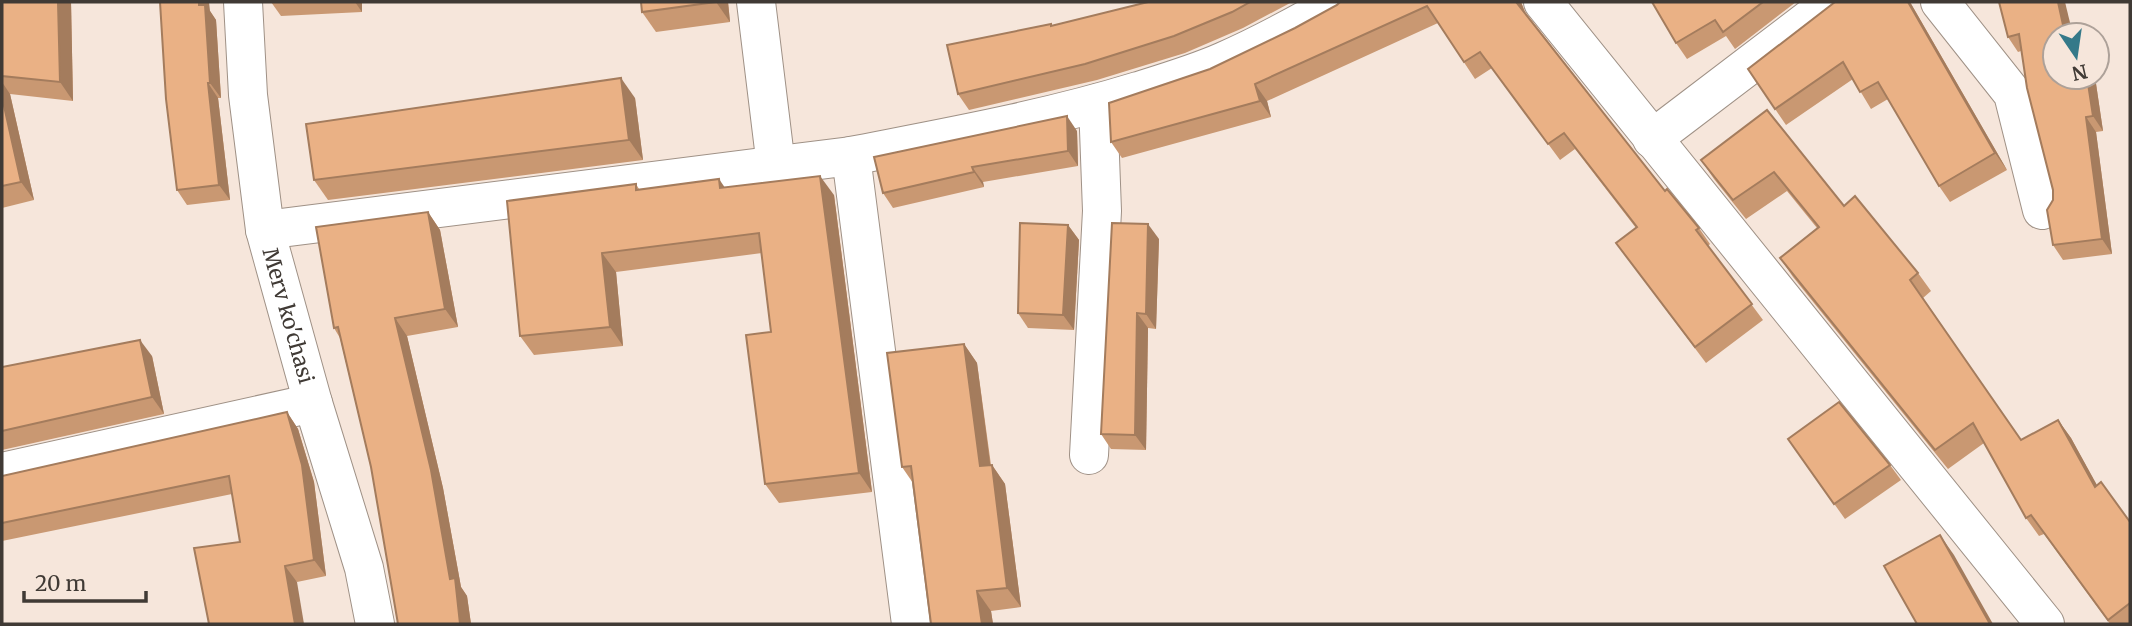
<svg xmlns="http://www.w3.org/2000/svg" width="2132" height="626" font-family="Merriweather,serif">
<rect width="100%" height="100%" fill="#f6e6db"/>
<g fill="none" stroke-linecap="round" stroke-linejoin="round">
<defs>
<g id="minor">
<path id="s1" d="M243 2 248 95 265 230 313 403 364 568 375 624"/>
<path d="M756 2 776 166"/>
<path d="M1543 2 2045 624"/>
<path d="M1940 2 2013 94 2042 210"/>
<path d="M1652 139 1832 2"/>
<path d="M851 156C948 137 1044 120 1138 91 1167 82 1197 73 1224 61 1263 44 1301 23 1338 2"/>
<path d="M265 230 851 156 911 624"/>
<path d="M1089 455 1102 211 1098 103"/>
<path d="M2 472 313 403"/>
</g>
</defs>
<use href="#minor" stroke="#9f9186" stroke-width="40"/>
<use href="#minor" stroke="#fff" stroke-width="38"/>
</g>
<g fill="#c99872">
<path d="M2 2H71L73 101 10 94 34 200 2 208Z"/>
<path d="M271 2H362V12L281 16Z"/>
<path d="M641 2H728L730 22 656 32 642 12Z"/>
<path d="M1148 2H1292L1243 28 1185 53 1097 80 969 110 958 94 1052 26Z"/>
<path d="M1340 2H1521L1525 12 1665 191 1699 228 1710 244 1708 246 1763 320 1706 363 1616 243 1636 228 1575 149 1560 160 1492 68 1475 79 1438 23 1267 101 1271 117 1122 158 1111 142 1210 69 1295 28 1337 5Z"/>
<path d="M1652 2H1796L1735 49 1726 36 1687 59 1676 43Z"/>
<path d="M1910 2 2007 170 1950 202 1939 186 1888 99 1871 109 1853 79 1786 125 1748 69Z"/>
<path d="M1999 2 2072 33 2080 31 2082 35H2055L2095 77 2103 131 2096 132 2112 254 2063 260 2053 245V190L2021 51 2018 52 2008 37Z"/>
<path d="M210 11 216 20 221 98H218L230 200 187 205 177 190Z"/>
<path d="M635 98 643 160 328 200 314 180Z"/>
<path d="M1767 110 1844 206 1918 273 1931 291 1923 298 2021 440 2058 420 2071 438 2097 486 2130 522V624H2110L2044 534 2039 536 2026 518 1984 443 1948 469 1793 277 1780 258 1817 228 1787 191 1746 219 1714 179 1701 160Z"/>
<path d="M1077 131 1078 166 983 182 984 187 893 208 883 193Z"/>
<path d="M636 184 639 189 725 188 834 195 872 492 779 503 765 484 771 332 762 253 616 272 623 346 534 355 520 336Z"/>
<path d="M428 212 440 230 458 327 407 336 443 488 461 587 467 596 471 624H398L371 467 340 338 334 328Z"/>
<path d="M1068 225 1079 240 1074 330 1028 328 1018 313Z"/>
<path d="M1159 239 1156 329 1148 328 1146 450 1111 449 1101 434Z"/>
<path d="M964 344 977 363 991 465H992L1005 484 1021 607 991 611 993 624 913 483 902 467Z"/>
<path d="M152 356 164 414 2 450V367Z"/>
<path d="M287 412 298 429 314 482 326 576 297 582 240 542 232 494 2 541V476Z"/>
<path d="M1788 439 1890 465 1901 480 1845 519Z"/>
</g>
<g fill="#a47c5d">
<path d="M58 2H71L73 101 60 82Z"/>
<path d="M199 2H209L210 11 216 20 221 98 210 83Z"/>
<path d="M355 2H362V12Z"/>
<path d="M716 2H728L730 22Z"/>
<path d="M1516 2H1521L1526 15Z"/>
<path d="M1908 2H1910L2007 170 1995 153Z"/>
<path d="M2058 2H2065L2073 35 2065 34Z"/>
<path d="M2087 77H2095L2103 131 2093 116Z"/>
<path d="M621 78 635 98 643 160 629 140Z"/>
<path d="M2 82 10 94 34 200 21 182 2 97Z"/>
<path d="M208 83 218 98 230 200 219 185Z"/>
<path d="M1255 84 1267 101 1271 117 1260 101Z"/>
<path d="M1067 116 1077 131 1078 166 1068 151Z"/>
<path d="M2086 117 2096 132 2112 254 2102 239Z"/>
<path d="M972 167 983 182 984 187 974 172Z"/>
<path d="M820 176 834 195 872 492 859 473Z"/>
<path d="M719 179 732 198 720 188Z"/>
<path d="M428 212 440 230 458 327 445 309Z"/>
<path d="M1148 224 1159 239 1156 329 1146 314Z"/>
<path d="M1068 225 1079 240 1074 330 1063 315Z"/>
<path d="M602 253 616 272 623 346 610 327Z"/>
<path d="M1137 313 1148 328 1146 450 1135 435Z"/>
<path d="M395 318 407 336 443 488 461 587 467 596 471 624H460Z"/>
<path d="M140 340 152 356 164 414 152 397Z"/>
<path d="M964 344 977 363 993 486 980 466Z"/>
<path d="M287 412 298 429 314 482 326 576 314 560Z"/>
<path d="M2058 420 2071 438 2108 505 2095 487Z"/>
<path d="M992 465 1005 484 1021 607 1007 588Z"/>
<path d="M1940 535 1954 555 1993 624H1990Z"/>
<path d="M285 566 297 582 304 624H295Z"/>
<path d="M977 591 991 611 993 624H982Z"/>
</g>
<g fill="#eab185" stroke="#a47c5d" stroke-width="2">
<path d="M2 2H58L60 82 2 76Z"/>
<path d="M160 2H199V5H205L210 83H208L219 185 177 190 166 99Z"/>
<path d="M641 2H716L642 12Z"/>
<path d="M1148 2H1250L1232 12 1174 36 1085 64 958 94 947 45 1051 24V26Z"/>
<path d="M1340 2H1516L1665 191 1667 189 1699 228 1696 230 1752 304 1695 347 1616 243 1637 227 1564 133 1548 144 1480 52 1464 62 1427 6 1255 84 1260 101 1111 142 1109 103 1210 69 1295 28 1337 5Z"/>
<path d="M1652 2H1763L1723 32 1715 20 1676 43Z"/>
<path d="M1835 2H1908L1995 153 1939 186 1878 82 1860 92 1843 62 1775 109 1748 69Z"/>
<path d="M1999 2H2058L2065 34 2080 31V35H2055V77H2087L2093 116 2086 117 2102 239 2053 245 2047 210 2053 200V190L2027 88 2019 34 2008 37Z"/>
<path d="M621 78 629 140 314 180 306 124Z"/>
<path d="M2 97 21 182 2 186Z"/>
<path d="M1767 110 1844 206 1855 196 1918 273 1910 280 2021 440 2058 420 2095 487 2101 482 2130 522V603L2108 620 2031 515 2026 518 1973 423 1935 450 1780 258 1819 227 1774 172 1733 200 1701 160Z"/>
<path d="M1067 116 1068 151 972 167 974 172 883 193 874 157Z"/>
<path d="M820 176 859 473 765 484 746 335 771 332 759 233 602 253 610 327 520 336 507 201 636 184V190L719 179 720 188Z"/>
<path d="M428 212 445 309 395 318 431 470 450 579 455 578 460 624H398L371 467 338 327 334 328 316 227Z"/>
<path d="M1020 223 1068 225 1063 315 1018 313Z"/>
<path d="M1112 223 1148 224 1146 314 1137 313 1135 435 1101 434Z"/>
<path d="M140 340 152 397 2 431V367Z"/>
<path d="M964 344 980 466 992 465 1007 588 977 591 982 624H931L911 466 902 467 887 353Z"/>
<path d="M1839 402 1890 465 1834 504 1788 439Z"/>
<path d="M287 412 302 465 314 560 285 566 295 624H209L194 548 240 542 229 476 2 523V476Z"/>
<path d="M1940 535 1990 624H1917L1884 566Z"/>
</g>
<g text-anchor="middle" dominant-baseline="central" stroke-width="5" stroke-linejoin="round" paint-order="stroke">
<g font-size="21" fill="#403a35" stroke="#f6e6db">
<text stroke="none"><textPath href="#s1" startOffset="318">Merv ko'chasi</textPath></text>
</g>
</g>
<rect width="2132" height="626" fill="none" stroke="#403a35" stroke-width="7"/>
<g transform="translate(2076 56) rotate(167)"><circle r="33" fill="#f6e6db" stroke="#ada199" stroke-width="2"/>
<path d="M0-5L12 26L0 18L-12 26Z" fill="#357989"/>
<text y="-10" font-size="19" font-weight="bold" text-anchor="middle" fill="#403a35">N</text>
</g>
<path d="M24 591v10h122v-10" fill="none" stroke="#403a35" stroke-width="3.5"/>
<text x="35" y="591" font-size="21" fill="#403a35" stroke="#f6e6db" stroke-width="5" paint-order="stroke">20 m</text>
</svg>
